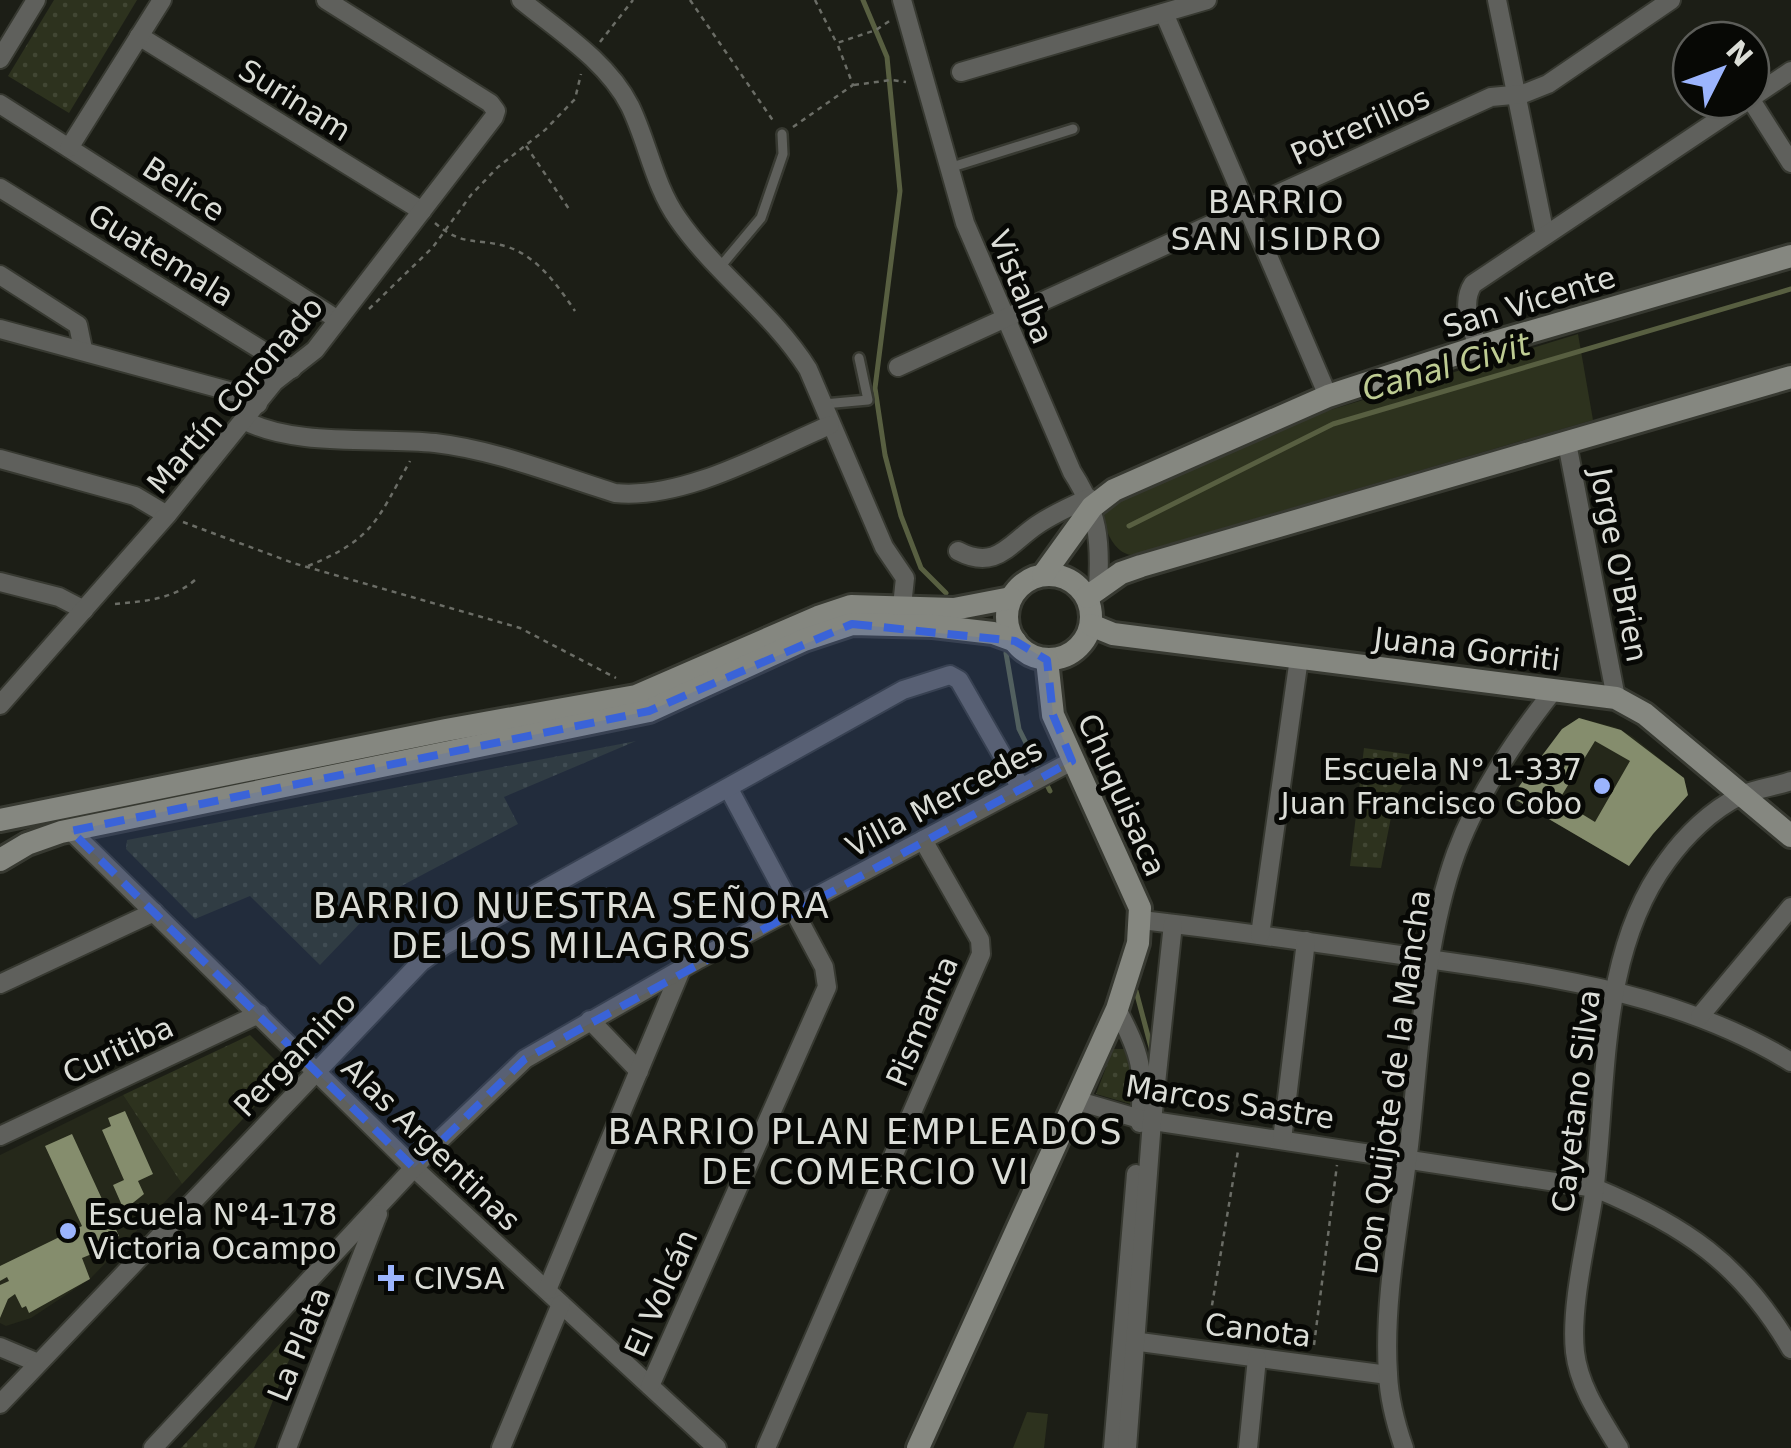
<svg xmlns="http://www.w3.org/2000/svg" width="1791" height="1448" font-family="'DejaVu Sans',sans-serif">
<defs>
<pattern id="park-dots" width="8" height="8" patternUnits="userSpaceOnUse" patternTransform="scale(2.5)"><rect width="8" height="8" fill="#2d321e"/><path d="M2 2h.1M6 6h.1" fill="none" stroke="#414633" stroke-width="1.8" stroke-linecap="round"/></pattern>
</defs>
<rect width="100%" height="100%" fill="#1c1e16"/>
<g fill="#25281a">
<path d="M1579 718 1615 727 1632 736 1684 778 1688 795 1652 834 1629 866 1511 797 1562 729Z"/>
<path d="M123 1095 182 1184 90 1279 31 1318 6 1326 0 1323V1155Z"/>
</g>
<g fill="#2d321e">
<path d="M1578 334 1593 420 1131 555C1115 553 1104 531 1104 515L1114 503 1314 415Z"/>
<path d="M1027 1412 1048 1414 1044 1448H1013Z"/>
</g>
<g fill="url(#park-dots)">
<path d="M54 0H137L69 113 8 76Z"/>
<path d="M636 741 504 797 518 824 390 892 320 965 250 896 195 919 126 849 127 840Z"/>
<path d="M1364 748 1421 756 1395 797 1381 868 1350 866Z"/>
<path d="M250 1035 287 1072 182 1184 123 1095Z"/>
<path d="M1113 1049H1127L1135 1065 1134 1105 1096 1094Z"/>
<path d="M307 1315 254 1448H181Z"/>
</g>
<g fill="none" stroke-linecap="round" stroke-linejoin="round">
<g stroke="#585f41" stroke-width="5">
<path d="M863 0 887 57 900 191 875 388 885 455 901 516 921 568 946 593"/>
<path d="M1129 526 1333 424 1791 289"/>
<path d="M1006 653 1019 729 1050 791"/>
<path d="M1136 991 1152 1051"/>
</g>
</g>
<g fill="#858d6d" fill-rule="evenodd">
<path d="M1579 718 1621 730 1684 778 1688 795 1653 834 1629 866 1511 797 1562 729ZM1595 741 1630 761 1595 822 1559 800Z"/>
<path d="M125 1111 153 1174 138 1181 144 1194 124 1210 113 1185 124 1180 102 1130 111 1126 108 1118Z"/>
<path d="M72 1134 119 1236 101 1244 104 1249 82 1258 90 1279 29 1313 26 1306 22 1308 15 1294 8 1299 0 1318V1285L9 1281 7 1277 0 1281V1266L82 1226 45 1146Z"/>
</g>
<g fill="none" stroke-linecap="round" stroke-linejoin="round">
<defs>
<g id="lane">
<path d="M949 168 1073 129"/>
<path d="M720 267 761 218 783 154 782 134"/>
<path d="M824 404 868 400 859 358"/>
</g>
<g id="street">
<path d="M521 0C559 31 607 61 630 106 648 143 654 185 678 219 716 274 772 312 808 369L884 547 905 578 902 606"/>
<path d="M902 0 965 223 1072 472C1098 512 1101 540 1098 588"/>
<path d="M1497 0 1545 235"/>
<path d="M1164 13 1328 396"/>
<path d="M139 36 422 211"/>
<path d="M0 59 36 0"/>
<path d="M961 72 1207 0"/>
<path d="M1751 98 1791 71"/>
<path d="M1751 100 1791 163"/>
<path d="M0 104 338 320"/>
<path d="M69 148 162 0"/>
<path d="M0 188 292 369"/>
<path d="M0 275 78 325 83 349"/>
<path d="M0 329 240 394 258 404"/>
<path d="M1478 347C1472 326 1460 304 1473 284L1748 100"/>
<path d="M898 367 1491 97 1523 94 1548 84 1671 0"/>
<path d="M244 420C293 447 378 437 435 443 496 450 557 475 615 493 684 500 767 452 830 425"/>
<path d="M1567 443 1616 698"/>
<path d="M0 459 135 496 167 515"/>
<path d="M958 551C996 571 1009 544 1037 525 1053 514 1071 506 1089 498"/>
<path d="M0 582 59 597 84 610"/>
<path d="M0 705 167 515 274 382 315 350 494 117 496 111 490 103 326 0"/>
<path d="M71 831 414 1168 717 1448"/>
<path d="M1141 920C1237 931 1332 945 1428 959 1554 977 1680 994 1791 1062"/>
<path d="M1260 935 1299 658"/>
<path d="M0 984 154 912"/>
<path d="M1117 1009C1142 1057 1144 1069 1140 1123"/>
<path d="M1700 1016 1791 907"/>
<path d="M590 1020 639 1071"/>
<path d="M1075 1100 1140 1119 1595 1188C1684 1225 1741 1263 1791 1349"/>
<path d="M0 1136 259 1014"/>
<path d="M1282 1140 1306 941"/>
<path d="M547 1290 681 970"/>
<path d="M1125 1340 1388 1375"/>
<path d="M0 1347 38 1363"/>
<path d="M650 1386 827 987 824 967 729 789"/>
<path d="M0 1404 421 962 443 946 903 690 950 675 959 680 1021 788"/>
<path d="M153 1448 437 1143 525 1059 699 959 1072 761"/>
<path d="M287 1448 378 1214"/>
<path d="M501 1448 561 1304"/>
<path d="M766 1448 981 954 980 940 923 840"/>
<path d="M1113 1448 1136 1174"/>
<path d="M1127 1448 1152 1121 1173 924"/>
<path d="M1248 1448 1257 1358"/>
<path d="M1404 1448C1396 1425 1389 1398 1388 1374 1383 1299 1400 1220 1409 1146 1420 1050 1423 945 1456 853 1478 794 1515 739 1554 690"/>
<path d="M1619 1448C1601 1418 1579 1387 1575 1352 1570 1306 1587 1240 1594 1193 1608 1084 1598 954 1667 861 1685 836 1711 810 1740 796 1756 788 1775 787 1791 781"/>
</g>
<g id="secondary">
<circle cx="1049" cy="617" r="42"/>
<path d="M1043 575 1092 507 1114 490 1328 396 1478 347 1791 256"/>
<path d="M1087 597 1121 573 1141 566 1791 377"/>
<path d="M1091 625 1113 634 1616 698 1645 714 1791 836"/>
<path d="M0 820 446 730 636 696 818 617 851 606 954 609 1011 598"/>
<path d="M0 860 27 844 61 832 649 711 804 640 852 624 933 626 993 633 1015 641"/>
<path d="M918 1448 1117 1009 1138 943 1140 908 1053 715 1047 660"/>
</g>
</defs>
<use href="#lane" stroke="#373931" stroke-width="14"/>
<use href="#street" stroke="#373931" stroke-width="22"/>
<use href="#secondary" stroke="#373931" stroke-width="28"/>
<g stroke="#6b6d66" stroke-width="2.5" stroke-dasharray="5 5" stroke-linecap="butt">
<path d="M690 0 774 122"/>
<path d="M815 0 836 42"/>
<path d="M600 42 633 0"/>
<path d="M854 85 891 80 906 82"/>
<path d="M793 127 853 85 837 43 876 30 891 20"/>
<path d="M526 146 569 209"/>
<path d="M435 223C464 248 477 237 508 247 538 257 558 286 575 311"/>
<path d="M369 309 433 247 471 195 498 167 545 130 575 99 581 74"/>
<path d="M183 522 293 563 520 628 616 678"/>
<path d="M308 566C374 539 377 520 410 461"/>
<path d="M115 604C144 601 172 600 195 580"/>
<path d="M1207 1335 1238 1151"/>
<path d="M1314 1345 1337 1165"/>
</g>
<use href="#lane" stroke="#5f605c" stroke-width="9"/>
<use href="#street" stroke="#5f605c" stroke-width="18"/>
<use href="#secondary" stroke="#858780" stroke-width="22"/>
</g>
<path fill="#3a63d8" fill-opacity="0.2" stroke="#3a63d8" stroke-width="8" stroke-dasharray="20 12" stroke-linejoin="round" d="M852 624 1015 641 1047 660 1053 715 1072 761 525 1059 414 1168 71 831 649 711Z"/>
<g fill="#9bb4fd" stroke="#070805" stroke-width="4">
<circle cx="1602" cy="786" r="10"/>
<circle cx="68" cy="1231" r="10"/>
<path d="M386 1263h10v10h10v10h-10v10h-10v-10h-10v-10h10z"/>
</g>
<g text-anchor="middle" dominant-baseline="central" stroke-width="10" stroke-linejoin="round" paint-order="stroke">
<g font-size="30" fill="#dbddd7" stroke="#070805">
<text transform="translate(295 100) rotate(32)">Surinam</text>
<text transform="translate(1360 126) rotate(-24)">Potrerillos</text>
<text transform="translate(184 189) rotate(33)">Belice</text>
<text transform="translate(161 255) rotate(32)">Guatemala</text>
<text transform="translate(1021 287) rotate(67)">Vistalba</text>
<text transform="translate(1529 302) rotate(-17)">San Vicente</text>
<text transform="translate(235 395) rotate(-49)">Martín Coronado</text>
<text transform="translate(1619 565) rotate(79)">Jorge O'Brien</text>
<text transform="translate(1467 649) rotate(7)">Juana Gorriti</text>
<text transform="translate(1122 795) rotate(66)">Chuquisaca</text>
<text transform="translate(944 798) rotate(-28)">Villa Mercedes</text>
<text transform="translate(922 1021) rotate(-67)">Pismanta</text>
<text transform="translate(118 1050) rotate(-25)">Curitiba</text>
<text transform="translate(295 1054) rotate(-46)">Pergamino</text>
<text transform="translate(1393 1082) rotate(-82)">Don Quijote de la Mancha</text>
<text transform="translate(1576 1101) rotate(-83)">Cayetano Silva</text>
<text transform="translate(1230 1102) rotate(9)">Marcos Sastre</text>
<text transform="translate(431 1144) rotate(44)">Alas Argentinas</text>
<text transform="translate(661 1293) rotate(-66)">El Volcán</text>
<text transform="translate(1258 1330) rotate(7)">Canota</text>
<text transform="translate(299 1344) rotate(-68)">La Plata</text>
</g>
<g font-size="30" fill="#dbddd7" stroke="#070805" text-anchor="start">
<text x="1582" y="769" text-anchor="end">Escuela N° 1-337<tspan x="1582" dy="34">Juan Francisco Cobo</tspan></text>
<text x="88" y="1214">Escuela N°4-178<tspan x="88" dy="34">Victoria Ocampo</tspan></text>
<text x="414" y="1278">CIVSA</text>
</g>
<g font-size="32" letter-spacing="2.5" fill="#dbddd7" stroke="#070805">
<text x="1277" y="202">BARRIO<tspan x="1277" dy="37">SAN ISIDRO</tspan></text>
</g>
<g font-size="32" font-style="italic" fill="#becc93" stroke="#070805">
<text transform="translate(1446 367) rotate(-16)">Canal Civit</text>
</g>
<g font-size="35" letter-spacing="2.5" fill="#dbddd7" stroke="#070805">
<text x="572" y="906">BARRIO NUESTRA SEÑORA<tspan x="572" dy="40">DE LOS MILAGROS</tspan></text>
<text x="866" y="1132">BARRIO PLAN EMPLEADOS<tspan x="866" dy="40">DE COMERCIO VI</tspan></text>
</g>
</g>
<g transform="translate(1721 70) rotate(48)"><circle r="48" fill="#070805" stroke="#5c5d59" stroke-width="2.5"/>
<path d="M0-8L18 38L0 25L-18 38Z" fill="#9bb4fd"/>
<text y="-15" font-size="28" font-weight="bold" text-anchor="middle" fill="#dbddd7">N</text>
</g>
</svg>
